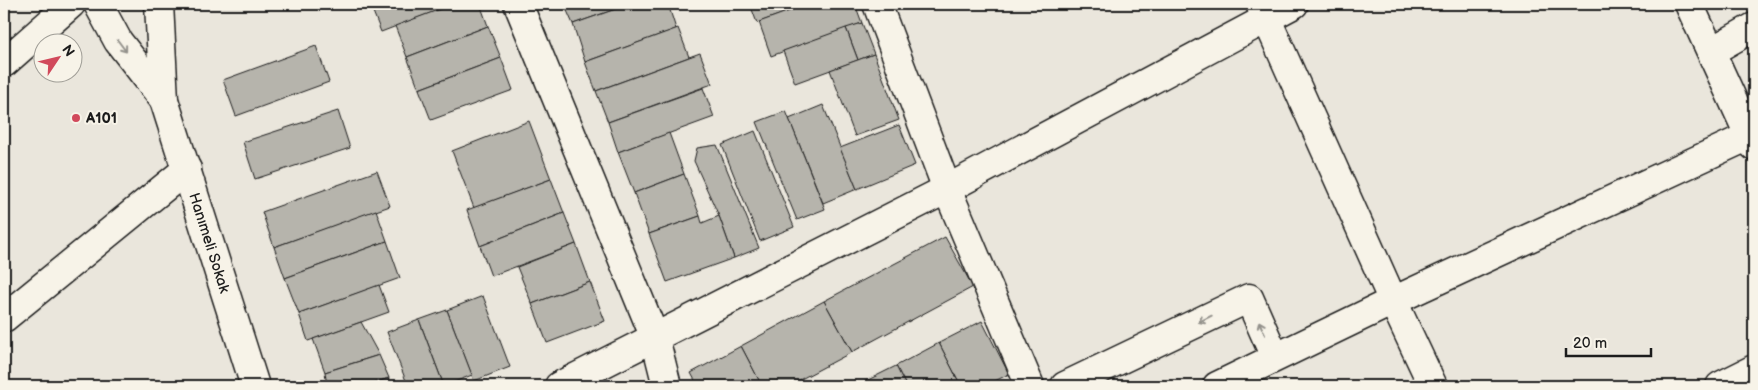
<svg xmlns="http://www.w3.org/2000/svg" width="1758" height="390" font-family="'Balsamiq Sans',sans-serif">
<rect width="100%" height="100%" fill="#eae6dc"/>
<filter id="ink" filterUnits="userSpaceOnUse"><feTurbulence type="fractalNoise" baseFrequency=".02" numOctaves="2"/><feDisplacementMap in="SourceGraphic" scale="10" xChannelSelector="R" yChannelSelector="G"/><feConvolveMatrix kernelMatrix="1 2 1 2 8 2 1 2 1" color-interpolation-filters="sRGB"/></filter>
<g filter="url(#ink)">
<g fill="#b6b4ac" stroke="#1c1c1c">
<path d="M370 4H454L381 32Z"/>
<path d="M454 4H480L488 26 407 57 395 26Z"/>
<path d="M564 4H630L573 24Z"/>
<path d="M630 4H668L676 29 585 62 573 24Z"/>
<path d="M750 4H809L757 23Z"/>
<path d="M809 4H855L862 23 771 56 759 22Z"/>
<path d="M862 23 874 54 858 60 846 28Z"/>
<path d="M488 26 501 58 419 89 407 57Z"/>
<path d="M678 28 689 57 596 91 585 62Z"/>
<path d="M846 28 858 60 795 83 783 51Z"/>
<path d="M316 46 329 82 236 116 223 80Z"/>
<path d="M700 53 712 84 608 122 596 91Z"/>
<path d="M874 54 899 120 855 136 830 70Z"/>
<path d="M501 58 513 90 431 120 419 89Z"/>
<path d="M703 88 714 117 618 152 608 122Z"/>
<path d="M823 105 857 189 823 203 789 119Z"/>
<path d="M338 111 350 148 255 179 243 142Z"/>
<path d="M786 111 825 209 797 220 757 122Z"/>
<path d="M529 121 551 179 474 208 452 151Z"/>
<path d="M899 125 915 165 857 189 840 148Z"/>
<path d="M755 131 794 227 760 241 722 145Z"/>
<path d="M669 133 684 174 634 193 618 152Z"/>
<path d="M717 145 759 248 734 258 719 216 694 161 697 148Z"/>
<path d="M377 171 390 206 274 247 262 212Z"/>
<path d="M684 174 700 216 649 234 634 193Z"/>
<path d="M551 179 564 213 480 246 467 210Z"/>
<path d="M376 210 387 241 285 278 274 247Z"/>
<path d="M564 213 576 244 491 276 480 246Z"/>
<path d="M700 216 702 223 719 216 734 258 667 282 649 234Z"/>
<path d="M945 237 973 287 852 352 824 301Z"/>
<path d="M387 241 400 278 299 314 285 278Z"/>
<path d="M576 244 590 282 532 304 517 267Z"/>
<path d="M590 282 605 321 547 343 532 304Z"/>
<path d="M379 285 389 312 308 341 299 314Z"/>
<path d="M483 296 510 367 474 381 447 310Z"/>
<path d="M824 301 852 352 788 386H762L741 346Z"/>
<path d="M447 310 472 375 444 386 419 320Z"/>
<path d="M419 320 444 386H408L387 332Z"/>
<path d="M982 321 1009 374 985 386H961L939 343Z"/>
<path d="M361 322 379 355 325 372 313 339Z"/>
<path d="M939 343 961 386H906L896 366Z"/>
<path d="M741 346 762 386H698L691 373Z"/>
<path d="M379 355 389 378 365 386H327L325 372Z"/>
<path d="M896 366 906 386H856Z"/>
<path d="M389 378 387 386H365Z"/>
</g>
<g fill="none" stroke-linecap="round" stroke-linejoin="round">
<defs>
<g id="minor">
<path d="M98 4 118 41 164 100"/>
<path id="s1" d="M159 4 164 100 255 386"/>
<path d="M518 4 655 338 667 386"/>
<path d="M877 4 947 189 1030 386"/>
<path d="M1260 4 1393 301 1433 386"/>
<path d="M1689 4 1754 146"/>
<path d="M1712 51 1754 27"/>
<path d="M4 63 71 4"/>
<path d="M4 318 187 169"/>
<path d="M559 386 947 189 1294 4"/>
<path d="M1065 386 1249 298 1275 357"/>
<path d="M1217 386 1393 301 1749 136"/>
<path d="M1720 386 1754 369"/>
</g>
</defs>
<use href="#minor" stroke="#1c1c1c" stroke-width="31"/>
<use href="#minor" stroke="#f7f3e8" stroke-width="28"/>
</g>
<defs><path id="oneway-shaft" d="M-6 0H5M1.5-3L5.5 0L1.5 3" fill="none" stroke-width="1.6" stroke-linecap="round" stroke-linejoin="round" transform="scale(1.25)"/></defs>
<g stroke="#94928c">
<use href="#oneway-shaft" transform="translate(122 46) rotate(53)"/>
<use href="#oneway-shaft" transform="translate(1205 319) rotate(154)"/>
<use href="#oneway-shaft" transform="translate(1262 328) rotate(-114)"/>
</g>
</g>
<circle fill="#d1495b" stroke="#f7f3e8" stroke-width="2" cx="76" cy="118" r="5"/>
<g text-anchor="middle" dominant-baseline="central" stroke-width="4" stroke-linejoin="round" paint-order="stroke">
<g font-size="15" font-weight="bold" fill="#1c1c1c" stroke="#f7f3e8" text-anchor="start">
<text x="86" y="118">A101</text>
</g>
<g font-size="15" fill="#1c1c1c" stroke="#f7f3e8">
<text stroke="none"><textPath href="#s1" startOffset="246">Hanımeli Sokak</textPath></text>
</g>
</g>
<rect width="1758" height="390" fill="none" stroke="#f7f3e8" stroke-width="20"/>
<rect x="10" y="10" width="1738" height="370" fill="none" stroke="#1c1c1c" stroke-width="2" filter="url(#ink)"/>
<g transform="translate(58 58) rotate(55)"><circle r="24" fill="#f7f3e8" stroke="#9f9d96"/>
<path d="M0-4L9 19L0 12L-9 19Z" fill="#d1495b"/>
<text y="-8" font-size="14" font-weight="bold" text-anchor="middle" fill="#1c1c1c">N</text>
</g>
<path d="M1566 348v8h85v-8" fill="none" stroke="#1c1c1c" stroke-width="2.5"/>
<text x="1573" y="348" font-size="15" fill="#1c1c1c" stroke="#f7f3e8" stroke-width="4" paint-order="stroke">20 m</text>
</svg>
